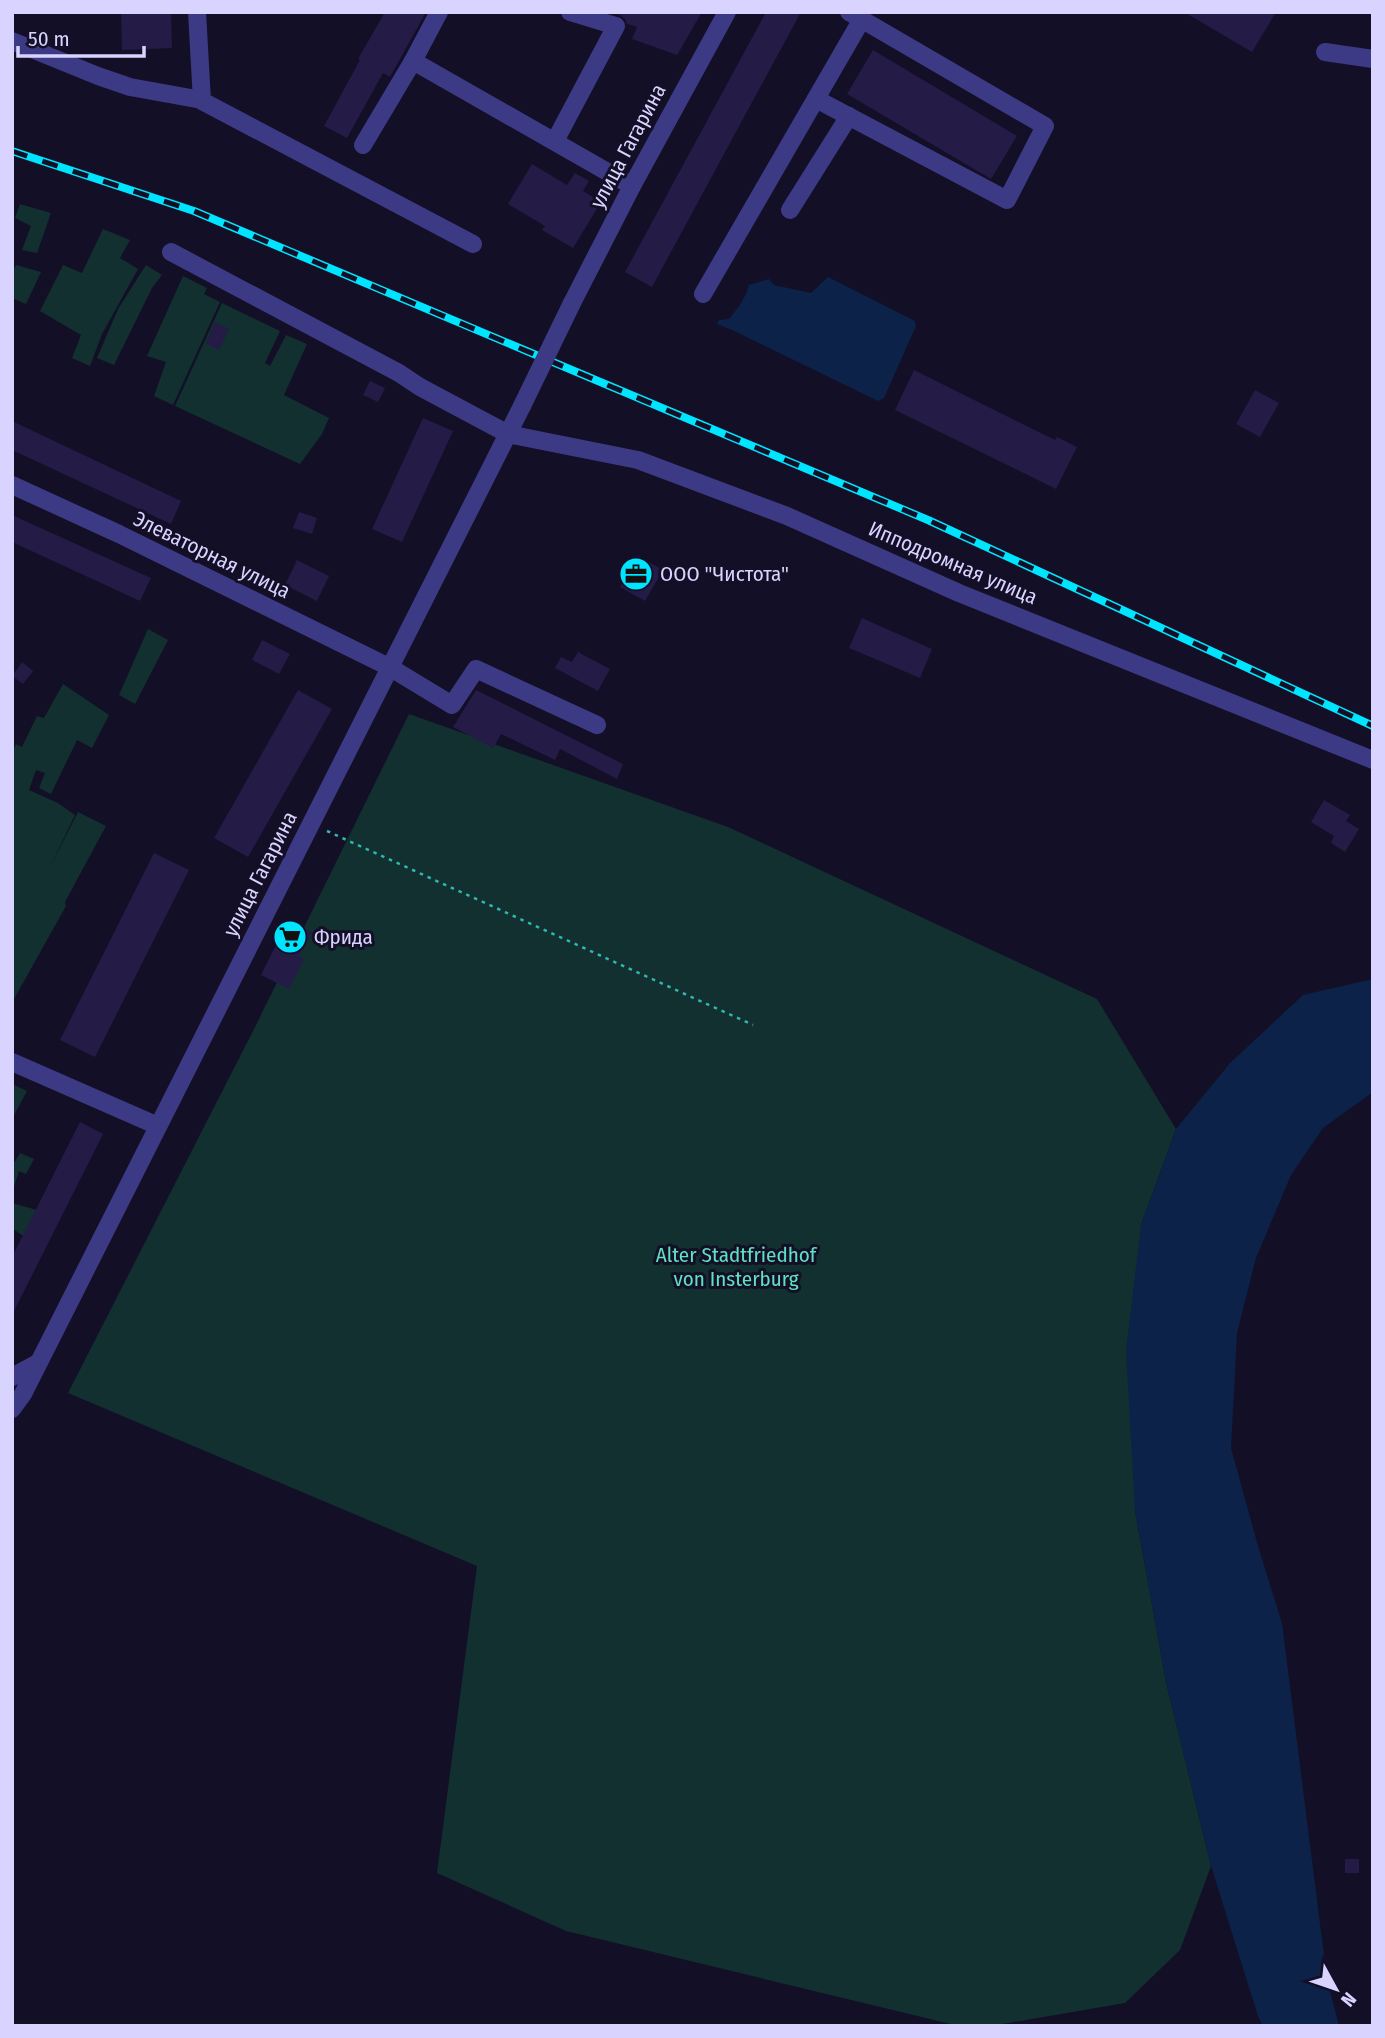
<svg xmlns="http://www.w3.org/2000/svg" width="1385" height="2038" font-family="'Fira Sans Condensed',sans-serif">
<rect width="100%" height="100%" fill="#130f26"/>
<g fill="#12302f">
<path d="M20 204 51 213 37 253 22 250 31 226 15 218Z"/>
<path d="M103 229 130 240 120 258 138 269 102 334 90 366 72 358 81 335 40 311 63 265 82 273Z"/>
<path d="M16 265 41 272 26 304 12 298V273Z"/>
<path d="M146 265 162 275 152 288 114 365 97 358 118 309Z"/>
<path d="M183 276 207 288 204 294 220 302 173 405 154 396 166 362 147 356Z"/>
<path d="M222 303 280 331 265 363 270 366 286 335 307 344 284 395 329 418 322 434 300 464 175 406Z"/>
<path d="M148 629 168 640 135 704 119 695Z"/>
<path d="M63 684 109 715 92 748 77 740 51 794 39 788 45 773 36 770 29 790 58 803 75 815 49 869 78 812 106 826 65 902 66 906 14 999 12 998V752L16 744 22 747 37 716 44 718Z"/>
<path d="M409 714 728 827 1097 999 1176 1129 1141 1225 1135 1511 1166 1682 1211 1866 1180 1950 1125 2003 991 2026H959L566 1931 437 1873 477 1566 68 1393 253 1031Z"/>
<path d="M12 1084 27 1091 12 1119Z"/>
<path d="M20 1153 34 1159 26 1174 19 1171 12 1193V1166Z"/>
<path d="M12 1203 44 1212 30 1241 12 1228Z"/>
</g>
<g fill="#0c2248">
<path d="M828 277 915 321 916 326 884 398 878 401 732 330 717 324 719 320 729 319C737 309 746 298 749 285L769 279 774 285 811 293Z"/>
<path d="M1373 979V1092L1323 1128 1291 1175 1256 1258 1237 1333 1231 1448 1258 1546 1282 1623 1327 1979 1339 2026H1263L1258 2016 1211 1866 1166 1682 1135 1511 1126 1351 1141 1225 1176 1129 1230 1063 1303 995Z"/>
</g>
<g fill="#241b47">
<path d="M121 12H171L172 48 122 50Z"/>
<path d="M385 12H426L390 77 383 73 347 138 324 126 360 60 358 59Z"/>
<path d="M610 12H702L677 55 632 39 637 27 627 24 625 19 620 15Z"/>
<path d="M766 12H801L652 287 625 272Z"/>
<path d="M1184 12H1276L1252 52Z"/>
<path d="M873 50 1017 136 991 179 847 94Z"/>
<path d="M532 164 567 185 575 173 589 181 583 191 601 202 573 248 542 230 545 226 508 204Z"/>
<path d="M215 322 229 329 219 350 206 343Z"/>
<path d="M914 370 1055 440 1057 437 1077 447 1056 489 895 410Z"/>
<path d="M370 381 385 388 378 402 363 395Z"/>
<path d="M1255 390 1279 403 1260 437 1236 424Z"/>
<path d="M423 418 453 431 402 542 372 529Z"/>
<path d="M12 421 181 501 171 524 12 450Z"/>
<path d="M299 512 317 518 312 534 293 528Z"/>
<path d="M12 515 151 578 140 601 12 542Z"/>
<path d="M638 556 663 570 645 601 620 587Z"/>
<path d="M297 560 329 576 317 601 285 585Z"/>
<path d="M862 618 932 649 920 678 849 648Z"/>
<path d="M262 640 290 654 279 674 252 660Z"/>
<path d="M578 652 610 669 598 691 555 668 561 657 572 662Z"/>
<path d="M22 662 33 671 23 684 12 676Z"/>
<path d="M298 690 332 709 248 857 214 838Z"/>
<path d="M476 690 623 764 617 779 560 749 555 760 501 734 493 748 453 727Z"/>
<path d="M1324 800 1350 815 1346 821 1359 829 1345 852 1331 843 1334 836 1311 822Z"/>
<path d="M154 853 189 870 95 1057 60 1040Z"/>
<path d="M288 921 312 932 299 957 304 959 289 989 261 975Z"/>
<path d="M80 1122 103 1134 12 1315V1257Z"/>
<rect x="1345" y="1859" width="14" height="14"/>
</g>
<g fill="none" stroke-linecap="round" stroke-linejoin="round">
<path stroke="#2fb8b0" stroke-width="2.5" stroke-dasharray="3.5 5" stroke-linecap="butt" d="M327 831 753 1025"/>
<g stroke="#3d3a85" stroke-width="18">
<path d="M197 12 202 101 473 244"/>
<path d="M12 41 98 76 130 87 202 100"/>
<path d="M1325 52 1373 59"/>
<path d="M413 61 632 186"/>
<path d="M816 99 1007 200 1045 126 849 12"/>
<path d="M555 141 616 26 570 12"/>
<path d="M363 145 413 61 439 12"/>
<path d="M790 210 849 116"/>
<path d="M171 252 399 373 420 387 508 434 638 460 787 516 959 593 1373 760"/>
<path d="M703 294 862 19"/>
<path d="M572 303 632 186 727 12"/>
<path d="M12 485 119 534 391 668 452 705 476 669 597 725"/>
<path d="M12 1062 158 1126"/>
<path d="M12 1377 38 1363"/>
<path d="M12 1409 23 1394 522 406"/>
</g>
<defs>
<path id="rail" d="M12 151 194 211 928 520 1373 726"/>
</defs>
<use href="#rail" stroke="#00e5ff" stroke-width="8"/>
<use href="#rail" stroke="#130f26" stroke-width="5" stroke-dasharray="16" stroke-linecap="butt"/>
<path stroke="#3d3a85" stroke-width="18" d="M522 406 572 303"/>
</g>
<defs>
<symbol id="office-disc" viewBox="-11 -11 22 22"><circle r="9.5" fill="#00e5ff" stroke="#130f26"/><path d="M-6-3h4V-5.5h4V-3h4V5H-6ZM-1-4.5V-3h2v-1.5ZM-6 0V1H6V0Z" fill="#111"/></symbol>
<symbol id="supermarket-disc" viewBox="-11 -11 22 22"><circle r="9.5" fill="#00e5ff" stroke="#130f26"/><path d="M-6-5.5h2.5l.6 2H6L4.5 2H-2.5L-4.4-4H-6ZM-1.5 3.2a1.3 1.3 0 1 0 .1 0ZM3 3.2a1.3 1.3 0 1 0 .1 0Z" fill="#111"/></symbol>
</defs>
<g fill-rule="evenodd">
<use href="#office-disc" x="617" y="555" width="38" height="38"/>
<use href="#supermarket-disc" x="271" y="918" width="38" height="38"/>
</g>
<g text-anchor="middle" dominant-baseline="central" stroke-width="6" stroke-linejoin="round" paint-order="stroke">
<g font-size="21" fill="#d9d4ff" stroke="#130f26">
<text transform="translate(628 146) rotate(-62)">улица Гагарина</text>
<text transform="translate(212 555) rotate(26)">Элеваторная улица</text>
<text transform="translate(953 563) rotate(23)">Ипподромная улица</text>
<text transform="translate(260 874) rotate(-63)">улица Гагарина</text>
</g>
<g font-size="21" fill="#d9d4ff" stroke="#130f26" text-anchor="start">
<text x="660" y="574">ООО "Чистота"</text>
<text x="314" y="937">Фрида</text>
</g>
<g font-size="21" fill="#5fe0c0" stroke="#130f26">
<text x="736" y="1255">Alter Stadtfriedhof<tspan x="736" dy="24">von Insterburg</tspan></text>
</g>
</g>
<rect width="1385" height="2038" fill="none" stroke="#d9d4ff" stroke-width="28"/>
<g transform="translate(1336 1989) rotate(130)" stroke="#130f26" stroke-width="5" paint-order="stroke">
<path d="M0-5L12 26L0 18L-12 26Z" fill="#d9d4ff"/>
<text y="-10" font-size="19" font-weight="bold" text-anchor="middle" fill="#d9d4ff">N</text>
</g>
<path d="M18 46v10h126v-10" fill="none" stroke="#d9d4ff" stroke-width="3.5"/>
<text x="28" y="46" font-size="21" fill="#d9d4ff" stroke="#130f26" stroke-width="5" paint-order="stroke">50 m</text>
</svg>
